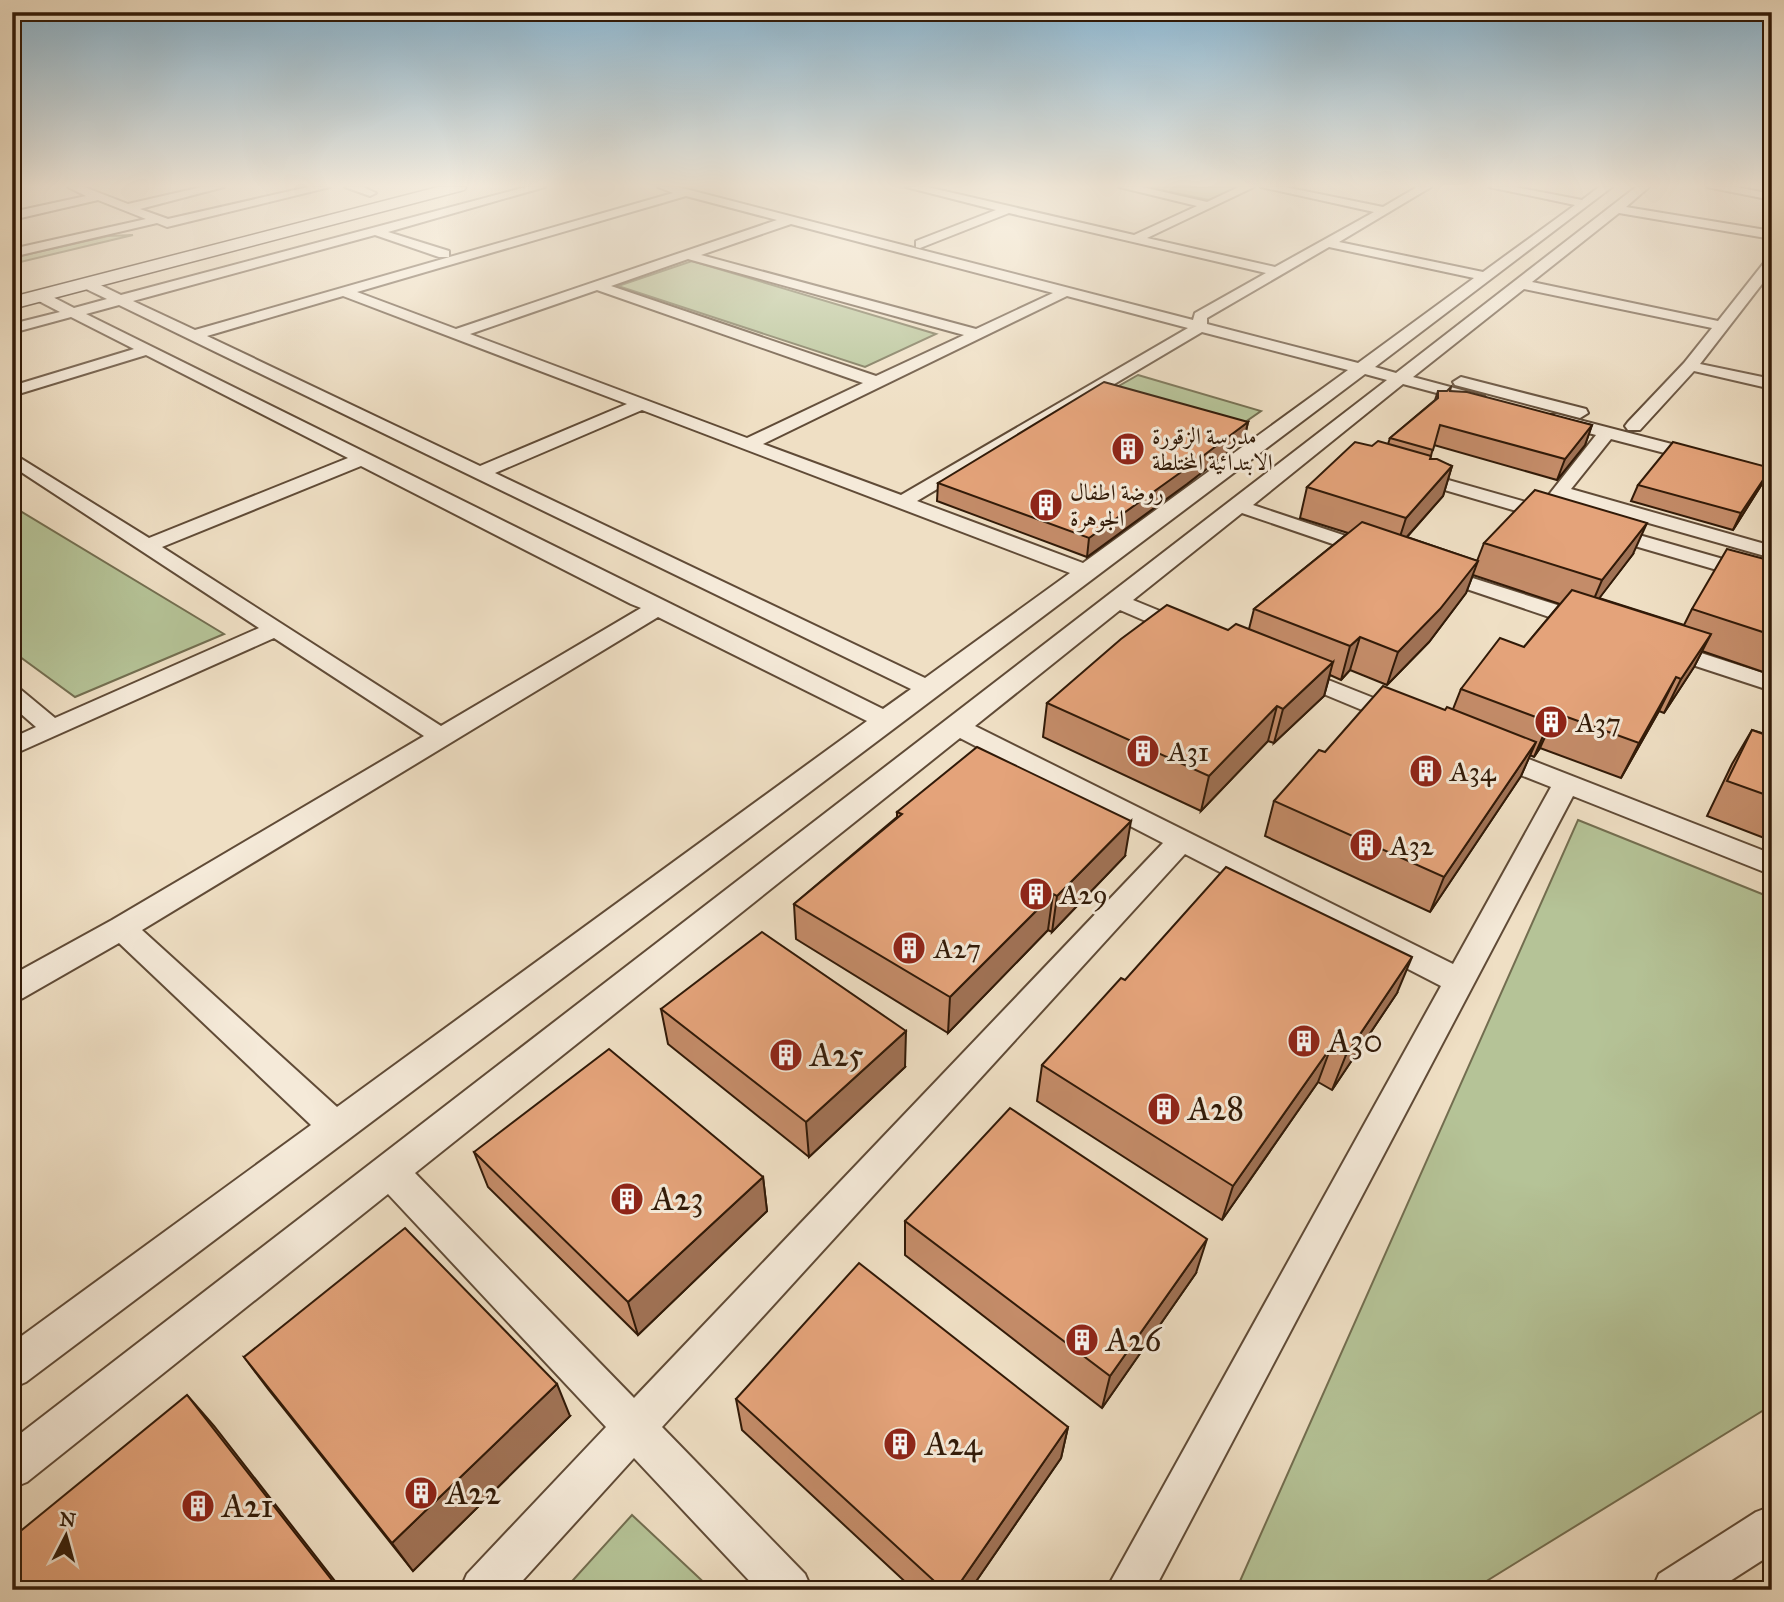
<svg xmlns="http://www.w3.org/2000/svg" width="1784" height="1602" font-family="'IM FELL Great Primer',Amiri,serif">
<rect width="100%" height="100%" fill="#efdfc4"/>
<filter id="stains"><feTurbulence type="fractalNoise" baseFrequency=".00286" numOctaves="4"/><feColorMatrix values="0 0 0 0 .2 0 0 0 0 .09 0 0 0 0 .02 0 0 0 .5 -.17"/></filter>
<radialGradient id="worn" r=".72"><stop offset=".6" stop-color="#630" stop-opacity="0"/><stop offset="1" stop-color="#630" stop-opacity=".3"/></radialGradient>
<g fill="#b5c397" stroke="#736e50" stroke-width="2">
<path d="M1146 187H1238L1209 200Z"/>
<path d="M133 235 12 264V258L108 236Z"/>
<path d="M692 261 936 334 865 367 618 286Z"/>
<path d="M1138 375 1261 411 1228 434 1103 395Z"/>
<path d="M12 506 224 634 75 697 12 651Z"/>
<path d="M1578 820 1772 898V1405L1472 1590H1236Z"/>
<path d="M632 1515 712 1590H564Z"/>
</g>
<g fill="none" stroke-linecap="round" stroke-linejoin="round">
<defs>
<g id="minor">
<path d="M68 187H84L128 204 202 187H224L140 209 168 219 308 187H330L167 227 157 223 12 257V249L146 219 98 200 12 220V212L86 196Z"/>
<path d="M345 187H363L376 193 370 196Z"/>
<path d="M526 187H545L388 232 449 251V257H439L375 235 133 301 195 330 673 193 658 187H678L1193 320 1195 313 1266 273 1009 213 920 248 916 247V241L996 210 906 187H927L1134 235 1197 206 1119 187H1142L1207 202 1239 187H1254L1147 238 1275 267 1374 212 1261 187H1285L1383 207 1417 187H1431L1339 242 1483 272 1575 205 1489 187H1515L1582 200 1599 187H1612L1375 367 1396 373 1636 187H1649L1626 207 1772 231V239L1619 213 1532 282 1718 321 1767 259 1772 258V271L1700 364 1772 379V389L1694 371 1640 430H1628L1625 426 1628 422 1684 363 1712 328 1524 289 1413 377 1484 396 1486 399 1484 402 1478 404 1403 384 1253 505 1379 547 1382 551 1379 555H1365L1242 513 1133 600 1194 625 1197 630 1194 635H1178L1120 610 975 726 1453 964 1551 787 1485 761 1481 755 1485 749 1494 747 1503 749 1772 854V875L1573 796 1154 1590H1106L1441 986 1185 854 662 1427 805 1574 812 1590H758L634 1458 514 1590H460L467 1574 606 1427 388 1194 27 1482 12 1488V1440L1387 380 1365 374 26 1382 12 1388V1343L311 1125 119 943 23 998 12 1002V975L112 920 424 736 274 638 12 755V738L36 727 12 706V687L20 689 55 718 259 628 12 466V453L149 538 348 458 146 355 12 396V386L134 349 71 317 12 333V324L60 312 35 299V293H45L74 308 107 299 82 287V281H92L121 295ZM686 196 777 220 456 329 357 292ZM791 224 1053 293 976 329 701 255ZM1329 247 1474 278 1358 363 1207 324V318ZM688 259 964 335 876 376 611 286ZM597 290 863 383 747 438 470 334ZM343 296 627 404 480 466 207 336ZM1067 296 1188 328 901 495 763 444ZM119 305 911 689 883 709 86 314ZM1202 332 1348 370 1083 563 917 501ZM642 410 1070 573 925 678 495 473ZM361 466 631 604 641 608 441 726 162 547ZM658 617 867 721 337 1107 142 930ZM960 738 1163 843 634 1398 415 1173Z"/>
<path d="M1707 187H1735L1772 194V200Z"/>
<path d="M1461 377 1586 409 1588 413 1580 418 1455 385 1453 382Z"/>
<path d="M1556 414 1772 470V481L1611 439 1571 489 1772 546V558L1564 499 1553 510 1564 516 1554 522 1407 479 1404 475 1413 470 1540 506 1596 435 1550 423 1548 419 1550 415Z"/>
<path d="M1604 525 1772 573V586L1597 535 1594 531 1597 527Z"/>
<path d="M1438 567 1595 617 1598 622 1595 627H1579L1431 577 1428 573 1431 569Z"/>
<path d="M1664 641 1772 676V691L1656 653 1653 648 1656 643Z"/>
<path d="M1293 666 1409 712 1412 717 1409 722 1400 724 1391 722 1285 678 1281 673 1285 668Z"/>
<path d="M1772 1506V1554L1716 1590H1652L1659 1574 1756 1512Z"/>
</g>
<path id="secondary" d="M438 187H466L464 190 12 309V297Z"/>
</defs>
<use href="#minor" stroke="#604b37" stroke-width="4"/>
<use href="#secondary" stroke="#311a08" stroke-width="3"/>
<use href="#minor" fill="#f5ead9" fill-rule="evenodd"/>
<use href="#secondary" fill="#f5ead9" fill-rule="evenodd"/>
</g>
<g fill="#c48c69" stroke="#311a08" stroke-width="2">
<path d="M1438 391H1450L1592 425 1585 445 1557 480 1434 445 1430 459 1452 466 1443 496 1407 537 1477 561 1484 543 1633 554 1599 598 1684 625 1692 609 1772 561V675L1702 651 1694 667 1664 713 1659 711 1621 778 1540 748 1534 757 1530 755 1521 776 1430 912 1265 836 1274 801 1325 752 1445 710 1453 709 1461 689 1524 647 1560 604 1473 575 1466 593 1429 642 1387 685 1350 670 1341 680 1330 675 1324 696 1274 743 1268 741 1201 811 1043 737 1047 703 1228 630 1249 629 1254 609 1348 533 1300 518 1307 487 1372 446 1388 444 1390 438 1435 400Z"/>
<path d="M1248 422 1244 440 1187 484 1087 557 937 501 938 483Z"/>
<path d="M1771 468 1762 484 1733 530 1631 501 1638 485Z"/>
<path d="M1772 722V841L1707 816 1732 764 1752 730 1765 734Z"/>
<path d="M897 812 1125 856 1052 932 1048 930 948 1033 796 939 794 904 897 817Z"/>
<path d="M1125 980 1397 993 1332 1090 1318 1082 1222 1220 1037 1101 1042 1065Z"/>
<path d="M661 1009 905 1067 809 1157 668 1044Z"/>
<path d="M474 1152 763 1177 767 1211 638 1335 488 1187Z"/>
<path d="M905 1221 1196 1273 1102 1408 905 1255Z"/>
<path d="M244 1357 570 1416 413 1571 268 1389Z"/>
<path d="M736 1399 1068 1427 1061 1458 970 1590H914L742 1430Z"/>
</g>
<g fill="#a07255" stroke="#311a08" stroke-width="2">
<path d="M1248 422 1244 440 1187 484 1087 557 1089 538Z"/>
<path d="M1592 425 1585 445 1557 480 1565 459Z"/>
<path d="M1452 466 1443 496 1396 549 1406 518Z"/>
<path d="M1771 468 1762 484 1733 530 1741 513Z"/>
<path d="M1647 523 1633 554 1588 613 1602 580Z"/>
<path d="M1478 561 1466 593 1429 642 1387 685 1398 652Z"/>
<path d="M1711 634 1694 667 1664 713 1681 679Z"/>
<path d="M1360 637 1350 670 1341 680 1350 646Z"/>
<path d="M1333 662 1324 696 1274 743 1283 709Z"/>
<path d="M1676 677 1659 711 1621 778 1639 743Z"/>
<path d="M1277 706 1268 741 1201 811 1209 776Z"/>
<path d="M1556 713 1540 748 1534 757 1549 722Z"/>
<path d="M1536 742 1521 776 1430 912 1444 877Z"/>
<path d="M1131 821 1125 856 1052 932 1057 896Z"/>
<path d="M1053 894 1048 930 948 1033 950 997Z"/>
<path d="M1412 957 1397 993 1332 1090 1346 1055Z"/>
<path d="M906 1031 905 1067 809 1157 806 1122Z"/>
<path d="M1331 1047 1318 1082 1222 1220 1233 1186Z"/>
<path d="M763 1177 767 1211 638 1335 628 1302Z"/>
<path d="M1207 1239 1196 1273 1102 1408 1110 1376Z"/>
<path d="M557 1384 570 1416 413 1571 392 1543Z"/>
<path d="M187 1395 214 1426 342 1590H336Z"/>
<path d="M1068 1427 1061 1458 970 1590H955Z"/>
</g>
<g fill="#e4a37a" stroke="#311a08" stroke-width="2">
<path d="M1104 382 1248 422 1191 465 1089 538 938 483Z"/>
<path d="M1451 387 1450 391 1467 392 1592 425 1565 459 1440 425 1433 450 1390 438 1438 398V391H1447Z"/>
<path d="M1378 441 1431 456 1430 459H1437L1452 466 1406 518 1307 487 1355 442 1372 446Z"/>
<path d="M1673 442 1771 468 1741 513 1638 485Z"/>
<path d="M1535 490 1647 523 1602 580 1484 543Z"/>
<path d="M1362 522 1478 561 1440 609 1398 652 1360 637 1350 646 1254 609Z"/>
<path d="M1727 549 1772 561V635L1692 609Z"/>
<path d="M1572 590 1711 634 1681 679 1676 677 1639 743 1556 713 1549 722 1461 689 1500 638 1524 647Z"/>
<path d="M1167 605 1228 630 1236 624 1333 662 1283 709 1277 706 1209 776 1047 703 1121 639Z"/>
<path d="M1383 686 1445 710 1447 707 1536 742 1444 877 1274 801 1319 750 1325 752Z"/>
<path d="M1772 725V797L1727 781 1752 730 1766 735Z"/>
<path d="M977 747 1131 821 1057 896 1053 894 950 997 794 904 902 814 897 812Z"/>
<path d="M1226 867 1412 957 1346 1055 1331 1047 1233 1186 1042 1065 1121 978 1125 980Z"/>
<path d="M762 932 906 1031 806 1122 661 1009Z"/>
<path d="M609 1049 763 1177 628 1302 474 1152Z"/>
<path d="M1010 1108 1207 1239 1110 1376 905 1221Z"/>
<path d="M405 1228 557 1384 392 1543 244 1357Z"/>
<path d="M859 1263 1068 1427 955 1590H944L736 1399Z"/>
<path d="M187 1395 338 1588 336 1590H12V1538Z"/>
</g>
<linearGradient id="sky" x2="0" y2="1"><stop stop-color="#89b7d4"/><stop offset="0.45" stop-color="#f8f1e4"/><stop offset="1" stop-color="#f8f1e4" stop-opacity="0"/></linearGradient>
<rect width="1784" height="412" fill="url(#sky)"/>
<defs>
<symbol id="building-disc" viewBox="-11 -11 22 22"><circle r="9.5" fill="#8f2418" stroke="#f5ead9"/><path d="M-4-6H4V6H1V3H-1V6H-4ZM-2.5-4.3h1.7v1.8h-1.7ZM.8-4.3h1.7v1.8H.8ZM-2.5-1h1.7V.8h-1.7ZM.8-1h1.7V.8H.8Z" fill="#fff"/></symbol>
</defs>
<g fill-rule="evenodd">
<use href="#building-disc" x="1109" y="430" width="38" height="38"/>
<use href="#building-disc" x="1027" y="486" width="38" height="38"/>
<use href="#building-disc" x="1532" y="703" width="38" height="38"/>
<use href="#building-disc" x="1124" y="732" width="38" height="38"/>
<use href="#building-disc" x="1407" y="752" width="38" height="38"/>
<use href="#building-disc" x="1347" y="826" width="38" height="38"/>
<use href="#building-disc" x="1017" y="875" width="38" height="38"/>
<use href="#building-disc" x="890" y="929" width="38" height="38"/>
<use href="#building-disc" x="1285" y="1022" width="38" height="38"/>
<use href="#building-disc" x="767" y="1036" width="38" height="38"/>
<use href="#building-disc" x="1145" y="1090" width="38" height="38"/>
<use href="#building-disc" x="608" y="1180" width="38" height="38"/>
<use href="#building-disc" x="1063" y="1321" width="38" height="38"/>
<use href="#building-disc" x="881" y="1425" width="38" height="38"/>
<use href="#building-disc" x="402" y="1474" width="38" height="38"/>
<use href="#building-disc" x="179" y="1487" width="38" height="38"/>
</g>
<g text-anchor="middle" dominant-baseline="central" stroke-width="6" stroke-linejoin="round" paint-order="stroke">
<g font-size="23" fill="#311a08" stroke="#f5ead9" text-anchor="start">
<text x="1152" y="436">مدرسة الزقورة<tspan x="1152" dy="26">الابتدائية المختلطة</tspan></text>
<text x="1070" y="492">روضة اطفال<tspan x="1070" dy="26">الجوهرة</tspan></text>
</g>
<g font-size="28" fill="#311a08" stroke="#f5ead9" text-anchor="start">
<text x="1576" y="722">A37</text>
<text x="1168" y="751">A31</text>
<text x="1450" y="771">A34</text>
<text x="1390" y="845">A32</text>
<text x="1060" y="894">A29</text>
<text x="934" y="948">A27</text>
</g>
<g font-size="33" fill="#311a08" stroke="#f5ead9" text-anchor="start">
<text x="1328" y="1041">A30</text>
<text x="810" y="1055">A25</text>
<text x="1188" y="1109">A28</text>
<text x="652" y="1199">A23</text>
<text x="1106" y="1340">A26</text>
<text x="925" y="1444">A24</text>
<text x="446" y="1493">A22</text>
<text x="222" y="1506">A21</text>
</g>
</g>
<rect width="1784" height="1602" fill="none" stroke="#efdfc4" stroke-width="42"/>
<rect x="14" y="14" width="1756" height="1574" fill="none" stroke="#311a08" stroke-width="3.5"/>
<rect x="21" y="21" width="1742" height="1560" fill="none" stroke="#311a08" stroke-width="2"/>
<g transform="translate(66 1536) rotate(6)" stroke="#f5ead9" stroke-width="5" paint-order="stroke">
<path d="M0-5L12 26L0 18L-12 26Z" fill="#311a08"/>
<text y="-10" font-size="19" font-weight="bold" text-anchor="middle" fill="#311a08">N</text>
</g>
<rect width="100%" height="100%" filter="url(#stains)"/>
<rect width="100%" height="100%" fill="url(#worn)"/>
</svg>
